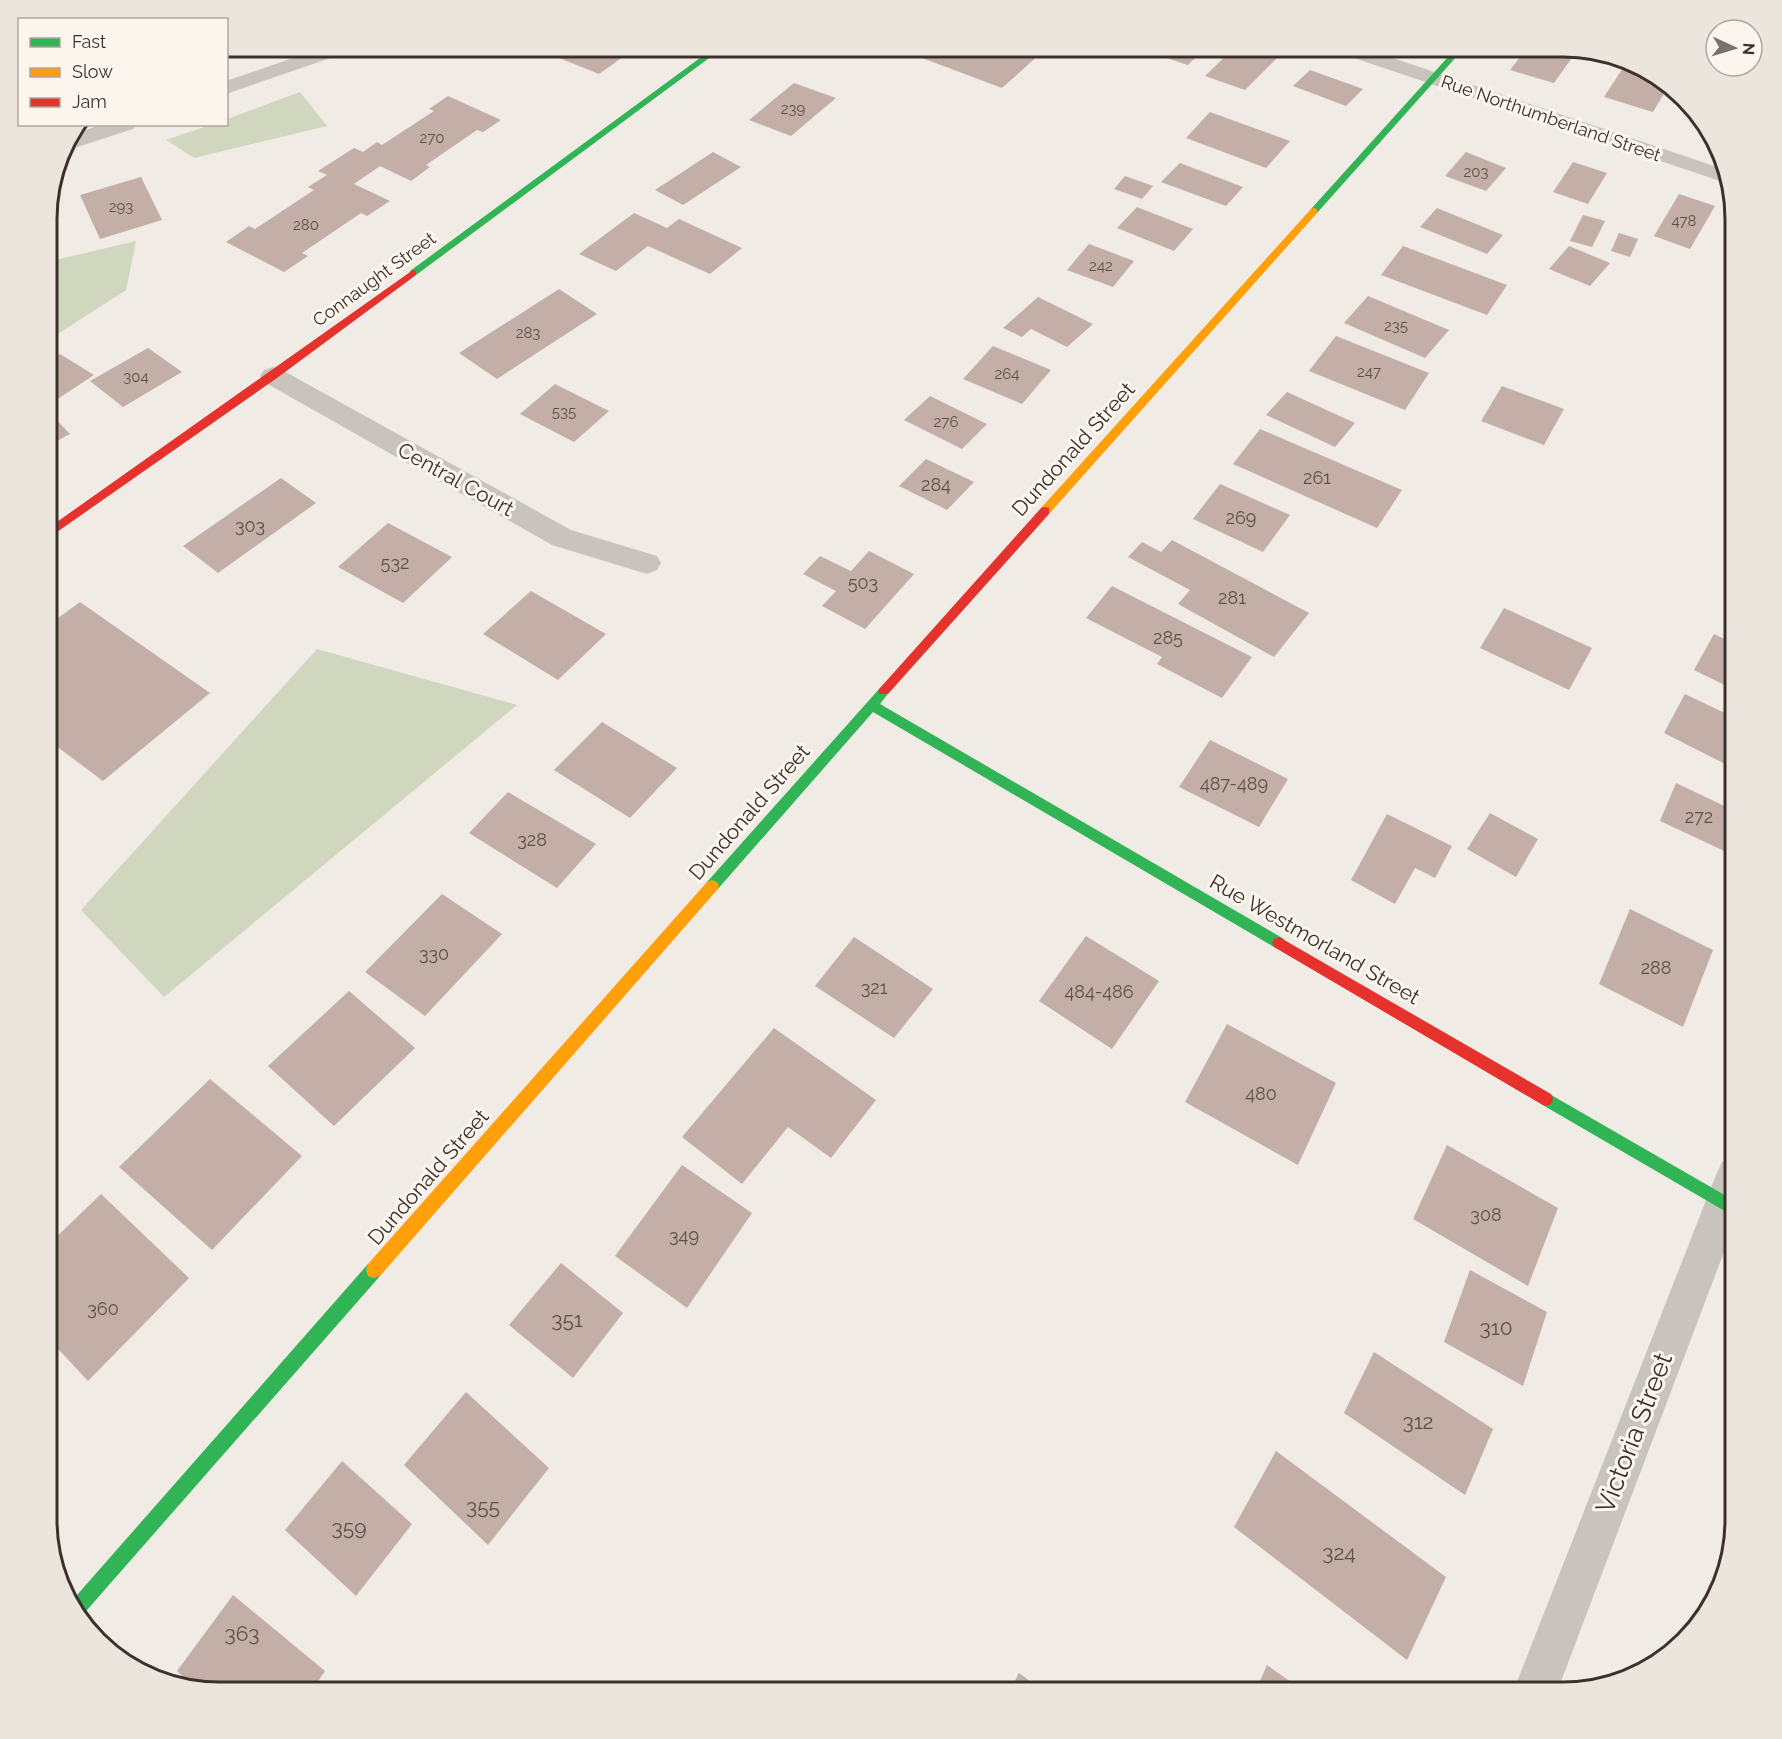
<svg xmlns="http://www.w3.org/2000/svg" width="1782" height="1739" font-family="Raleway,sans-serif">
<rect width="100%" height="100%" fill="#f0ebe5"/>
<g fill="#d1d6bf">
<path d="M300 92 327 126 194 158 166 140 210 125 226 124 227 119Z"/>
<path d="M136 241 126 290 47 341V262Z"/>
<path d="M317 649 517 705 164 997 81 910Z"/>
</g>
<g fill="#c3afa7">
<path d="M532 47H637L599 74Z"/>
<path d="M825 47H865L852 57Z"/>
<path d="M893 47H1028L1027 48 1041 53 1002 88Z"/>
<path d="M1153 47H1206L1188 65 1148 52Z"/>
<path d="M1235 47H1248L1278 57 1245 90 1205 76Z"/>
<path d="M1528 47H1573L1579 48 1554 83 1510 70Z"/>
<path d="M1623 68 1657 78 1668 87 1653 112 1604 97Z"/>
<path d="M1310 70 1363 89 1346 106 1293 86Z"/>
<path d="M794 83 836 98 791 136 749 120Z"/>
<path d="M448 96 501 120 483 132 477 130 426 165 430 167 411 181 380 166 354 184 390 201 367 216 361 213 302 253 308 256 284 272 226 242 249 226 255 229 314 190 308 187 327 175 318 171 354 148 363 152 377 142 382 145 434 111 429 109Z"/>
<path d="M1210 112 1290 141 1266 168 1186 138Z"/>
<path d="M713 152 741 167 683 205 655 190Z"/>
<path d="M1466 152 1506 168 1486 191 1445 176Z"/>
<path d="M1573 162 1607 173 1588 204 1553 192Z"/>
<path d="M1180 163 1243 187 1226 206 1161 182Z"/>
<path d="M1125 176 1153 186 1142 199 1114 189Z"/>
<path d="M141 177 162 220 100 239 80 195Z"/>
<path d="M1679 194 1715 206 1690 249 1654 236Z"/>
<path d="M1137 207 1193 229 1174 251 1117 228Z"/>
<path d="M1437 208 1503 235 1487 254 1420 227Z"/>
<path d="M634 213 667 228 679 219 742 248 710 274 648 246 616 271 579 254Z"/>
<path d="M1583 215 1605 221 1592 247 1570 241Z"/>
<path d="M1619 233 1638 239 1630 257 1611 251Z"/>
<path d="M1089 244 1134 261 1113 287 1067 270Z"/>
<path d="M1403 246 1507 285 1487 315 1381 275Z"/>
<path d="M1569 246 1610 263 1590 286 1549 269Z"/>
<path d="M559 289 597 314 497 379 459 353Z"/>
<path d="M1368 296 1449 330 1425 358 1344 323Z"/>
<path d="M1038 297 1093 324 1067 347 1031 329 1022 337 1003 328Z"/>
<path d="M1336 336 1429 373 1405 410 1309 371Z"/>
<path d="M993 346 1051 370 1022 404 963 379Z"/>
<path d="M148 348 182 372 123 407 90 381Z"/>
<path d="M60 354 94 375 56 400 47 395V362Z"/>
<path d="M555 384 609 411 574 442 520 414Z"/>
<path d="M1502 386 1564 409 1544 445 1481 421Z"/>
<path d="M1287 392 1355 423 1335 447 1266 415Z"/>
<path d="M930 396 987 424 962 449 904 420Z"/>
<path d="M47 410 70 434 47 446Z"/>
<path d="M1260 429 1402 490 1377 528 1233 464Z"/>
<path d="M926 459 974 482 947 510 899 486Z"/>
<path d="M281 478 316 503 218 573 183 546Z"/>
<path d="M1220 484 1290 515 1263 552 1193 519Z"/>
<path d="M388 523 452 557 403 603 338 567Z"/>
<path d="M1172 540 1309 613 1274 657 1178 604 1190 590 1128 557 1142 542 1161 552Z"/>
<path d="M869 551 914 574 865 629 822 606 836 591 803 574 820 556 851 571Z"/>
<path d="M1112 586 1252 657 1222 698 1157 664 1162 657 1086 618Z"/>
<path d="M531 591 606 634 558 680 483 634Z"/>
<path d="M80 602 210 693 103 781 47 739V626Z"/>
<path d="M1504 608 1592 648 1569 690 1480 648Z"/>
<path d="M1714 634 1735 644V690L1694 670Z"/>
<path d="M1685 694 1735 718V769L1664 733Z"/>
<path d="M602 722 677 768 630 818 554 770Z"/>
<path d="M1210 740 1288 779 1259 827 1179 787Z"/>
<path d="M1676 783 1735 811V856L1660 821Z"/>
<path d="M508 792 596 844 557 888 469 833Z"/>
<path d="M1490 813 1538 839 1516 877 1467 849Z"/>
<path d="M1387 814 1452 846 1435 878 1415 868 1395 904 1351 880Z"/>
<path d="M442 894 502 934 425 1016 365 972Z"/>
<path d="M1630 909 1713 950 1683 1027 1599 984Z"/>
<path d="M1086 936 1159 981 1112 1049 1039 1001Z"/>
<path d="M854 937 933 989 894 1038 815 986Z"/>
<path d="M349 991 415 1048 334 1126 268 1066Z"/>
<path d="M1227 1024 1336 1083 1298 1165 1185 1102Z"/>
<path d="M774 1028 876 1100 831 1158 788 1127 742 1184 682 1137Z"/>
<path d="M210 1079 302 1156 212 1250 119 1167Z"/>
<path d="M1447 1145 1558 1208 1528 1286 1413 1219Z"/>
<path d="M682 1165 752 1213 687 1308 615 1256Z"/>
<path d="M101 1194 189 1278 88 1381 47 1337V1246Z"/>
<path d="M561 1263 623 1313 573 1378 509 1325Z"/>
<path d="M1470 1270 1547 1312 1523 1386 1444 1342Z"/>
<path d="M1374 1352 1493 1429 1465 1495 1344 1413Z"/>
<path d="M466 1392 549 1468 488 1545 404 1465Z"/>
<path d="M1276 1451 1446 1577 1407 1660 1234 1527Z"/>
<path d="M342 1461 412 1524 356 1596 285 1530Z"/>
<path d="M233 1595 325 1671 311 1692 220 1693 196 1688 177 1671Z"/>
<path d="M1267 1665 1305 1692H1255Z"/>
<path d="M1019 1673 1044 1692H1009Z"/>
</g>
<g fill="none" stroke-linecap="round" stroke-linejoin="round">
<g fill="#c9c3be" fill-rule="evenodd">
<path d="M325 47H354L351 51 226 94V81Z"/>
<path d="M1330 47H1360L1726 170 1729 184 1333 51Z"/>
<path d="M103 124H136L133 129 62 152 69 136Z"/>
<path d="M273 367 282 370 571 530 657 556 661 563 657 570 647 574 552 545 264 382 260 376 264 370Z"/>
<path d="M1735 1156V1223L1557 1692H1513L1716 1175 1722 1162Z"/>
</g>
<g fill="#30b455" fill-rule="evenodd">
<path d="M715 47H724L416 275H410V271Z"/>
<path d="M1457 47H1465L1317 213H1311V209Z"/>
<path d="M884 686 890 691 880 704 1284 939 1286 943 1284 947 1279 949 1274 947 873 712 717 890 712 892 707 890 705 886 707 882 880 688Z"/>
<path d="M1546 1092 1735 1201V1217L1541 1104 1539 1099 1541 1094Z"/>
<path d="M374 1262 380 1264 382 1270 380 1276 80 1618 70 1603 368 1264Z"/>
</g>
<g fill="#ff9f0a" fill-rule="evenodd">
<path d="M1314 208 1317 209V213L1049 514H1041V508L1311 209Z"/>
<path d="M712 880 717 882 719 886 717 890 380 1276 374 1278 368 1276 366 1270 368 1264 707 882Z"/>
</g>
<g fill="#e5322d" fill-rule="evenodd">
<path d="M413 270 416 271V275L277 378 47 539V529Z"/>
<path d="M1045 507 1049 508V514L888 694H880L878 691 880 688 1041 508Z"/>
<path d="M1279 937 1551 1094 1553 1099 1551 1104 1546 1106 1541 1104 1274 947 1272 943 1274 939Z"/>
</g>
</g>
<g text-anchor="middle" dominant-baseline="central" stroke-width="6" stroke-linejoin="round" paint-order="stroke">
<g font-size="15" fill="#5d504a">
<text x="793" y="109">239</text>
<text x="432" y="138">270</text>
<text x="1476" y="172">203</text>
<text x="121" y="207">293</text>
<text x="1684" y="221">478</text>
<text x="306" y="225">280</text>
<text x="1101" y="266">242</text>
<text x="1396" y="326">235</text>
<text x="528" y="333">283</text>
<text x="1369" y="372">247</text>
<text x="1007" y="374">264</text>
<text x="136" y="377">304</text>
<text x="564" y="412">535</text>
<text x="946" y="422">276</text>
</g>
<g font-size="18" fill="#3b302b" stroke="#fbf5ee">
<text transform="translate(1551 118) rotate(19)">Rue Northumberland Street</text>
<text transform="translate(374 279) rotate(-36)">Connaught Street</text>
</g>
<g font-size="18" fill="#5d504a">
<text x="1317" y="477">261</text>
<text x="936" y="484">284</text>
<text x="1241" y="517">269</text>
<text x="250" y="525">303</text>
<text x="395" y="562">532</text>
<text x="863" y="582">503</text>
<text x="1232" y="597">281</text>
<text x="1168" y="637">285</text>
<text x="1234" y="783">487-489</text>
<text x="1699" y="816">272</text>
<text x="532" y="839">328</text>
<text x="434" y="953">330</text>
<text x="1656" y="967">288</text>
<text x="874" y="987">321</text>
<text x="1099" y="991">484-486</text>
<text x="1261" y="1093">480</text>
<text x="1486" y="1214">308</text>
<text x="684" y="1235">349</text>
<text x="103" y="1308">360</text>
</g>
<g font-size="21" fill="#3b302b" stroke="#fbf5ee">
<text transform="translate(1073 449) rotate(-48)">Dundonald Street</text>
<text transform="translate(456 479) rotate(29)">Central Court</text>
<text transform="translate(749 812) rotate(-49)">Dundonald Street</text>
<text transform="translate(1315 939) rotate(30)">Rue Westmorland Street</text>
<text transform="translate(428 1177) rotate(-49)">Dundonald Street</text>
</g>
<g font-size="21" fill="#5d504a">
<text x="567" y="1319">351</text>
<text x="1496" y="1327">310</text>
<text x="1418" y="1421">312</text>
<text x="483" y="1506">355</text>
<text x="349" y="1527">359</text>
<text x="1339" y="1552">324</text>
<text x="242" y="1633">363</text>
</g>
<g font-size="26" fill="#3b302b" stroke="#fbf5ee">
<text transform="translate(1634 1433) rotate(-69)">Victoria Street</text>
</g>
</g>
<path d="M0 0H1782V1739H0ZM219 57H1563A162 162 0 0 1 1725 219V1520A162 162 0 0 1 1563 1682H219A162 162 0 0 1 57 1520V219A162 162 0 0 1 219 57Z" fill="#ece5de" fill-rule="evenodd"/>
<path fill="none" stroke="#3b302b" stroke-width="3" d="M219 57H1563A162 162 0 0 1 1725 219V1520A162 162 0 0 1 1563 1682H219A162 162 0 0 1 57 1520V219A162 162 0 0 1 219 57Z"/>
<rect x="18" y="18" width="210" height="108" fill="#fbf5ee" stroke="#aea6a0" stroke-width="1.5"/>
<rect x="30" y="38" width="30" height="9" fill="#30b455" stroke="#aea6a0" stroke-width="1.5"/>
<text x="72" y="48" font-size="18" fill="#3b302b">Fast</text>
<rect x="30" y="68" width="30" height="9" fill="#ff9f0a" stroke="#aea6a0" stroke-width="1.5"/>
<text x="72" y="78" font-size="18" fill="#3b302b">Slow</text>
<rect x="30" y="98" width="30" height="9" fill="#e5322d" stroke="#aea6a0" stroke-width="1.5"/>
<text x="72" y="108" font-size="18" fill="#3b302b">Jam</text>
<g transform="translate(1734 48) rotate(94)"><circle r="28" fill="#fbf5ee" stroke="#aea6a0" stroke-width="1.5"/>
<path d="M0-4.5L10 22L0 15L-10 22Z" fill="#7a716c"/>
<text y="-9" font-size="16" font-weight="bold" text-anchor="middle" fill="#3b302b">N</text>
</g>
</svg>
